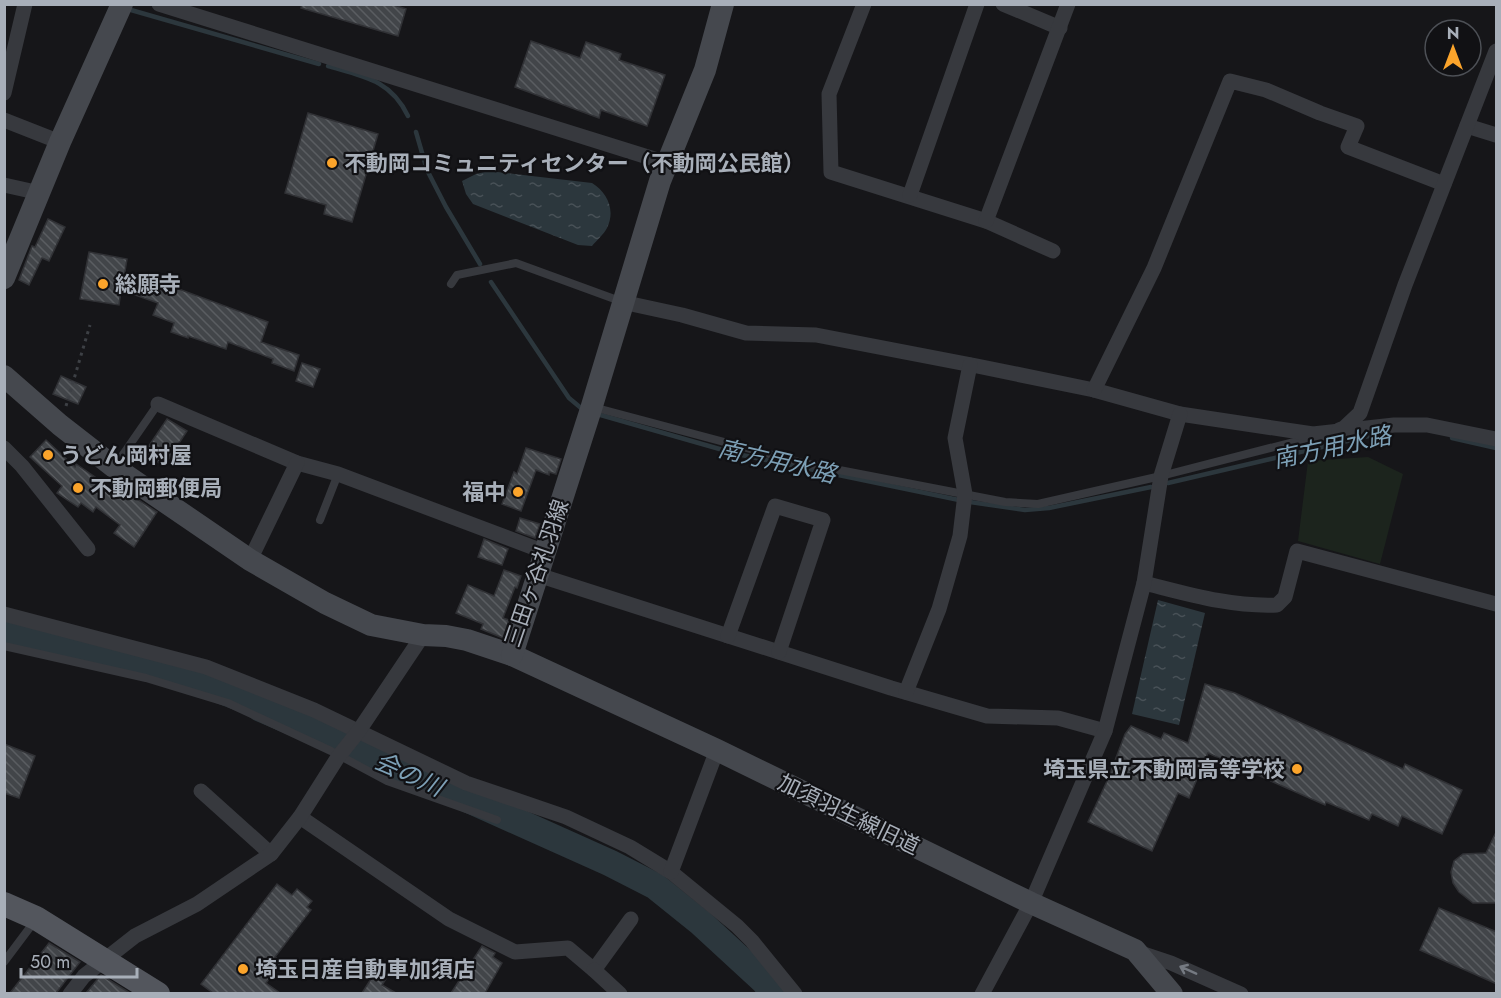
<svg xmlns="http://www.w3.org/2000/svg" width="1501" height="998" font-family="Jost,'Noto Sans JP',sans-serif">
<defs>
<pattern id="water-ripples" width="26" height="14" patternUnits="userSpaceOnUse" patternTransform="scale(1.5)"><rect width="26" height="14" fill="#2c373d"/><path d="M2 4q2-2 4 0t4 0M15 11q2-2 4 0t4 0" fill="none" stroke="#485157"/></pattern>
<pattern id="building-back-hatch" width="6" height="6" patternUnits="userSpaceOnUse" patternTransform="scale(1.5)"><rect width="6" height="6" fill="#424549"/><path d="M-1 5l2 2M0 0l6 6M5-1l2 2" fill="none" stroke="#5a5d61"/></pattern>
</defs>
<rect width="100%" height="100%" fill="#161619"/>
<path fill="#1c241d" d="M1368 457 1403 474 1380 564 1298 541 1308 461Z"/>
<g fill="url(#water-ripples)">
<path d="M489 171 592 183C607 192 616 210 607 228 604 234 596 241 592 246L578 245 473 204 466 194 462 181 476 174Z"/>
<path d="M1158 600 1205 613 1179 725 1132 714Z"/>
</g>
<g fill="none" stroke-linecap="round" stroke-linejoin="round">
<g stroke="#2c373d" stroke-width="4.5">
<path d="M131 10 319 64"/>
<path d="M328 66C363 76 391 80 408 116"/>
<path d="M416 132 427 170 446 207 480 264"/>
<path d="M491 282 569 398 581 408"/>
<path d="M597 414 737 454 959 500"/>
<path d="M1452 438 1496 448"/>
<path d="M1168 483 1373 435"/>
<path d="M970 502 1025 510 1049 508 1151 487"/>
</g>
<path stroke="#2c373d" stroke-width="27" d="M4 631 136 662 212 687 256 704 260 708 344 744 352 746 374 757 610 863 655 886 701 923 764 981 774 994"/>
</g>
<g fill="url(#building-back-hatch)" stroke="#303135" stroke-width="1.5">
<path d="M302 4H391L406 9 398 36 301 8Z"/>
<path d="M531 41 580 58 586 42 621 54 619 60 665 75 647 126 601 110 599 118 515 87Z"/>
<path d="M308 113 378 134 352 222 324 214 326 205 285 193Z"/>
<path d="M48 219 65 227 49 261 42 258 29 285 19 280 32 246 35 247Z"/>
<path d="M89 252 127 259 124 277 163 291 165 284 268 322 261 342 299 355 294 371 272 363 273 359 228 342 226 349 188 336V338L171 332 174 323 153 315 158 303 121 290 119 305 80 299Z"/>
<path d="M302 363 320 369 313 387 296 381Z"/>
<path d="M61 376 86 387 78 404 53 394Z"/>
<path d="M167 419 187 431 164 466 144 453Z"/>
<path d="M46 440 75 467 76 464 111 488 114 484 157 512 134 547 114 533 120 525 96 507 93 512 81 503 78 507 57 493 62 486 30 457Z"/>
<path d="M526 448 561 459 556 474 549 472V475L536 470 521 511 502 504 514 472 517 474Z"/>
<path d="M520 518 540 524 535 538 516 531Z"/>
<path d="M484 539 508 549 502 565 478 557Z"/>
<path d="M504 570 521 576 517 588 515 587 503 618 509 620 503 638 481 629 483 624 456 613 468 585 494 596Z"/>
<path d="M1205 684 1235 693 1403 769 1405 764 1462 790 1442 834 1402 816 1398 826 1372 814 1369 820 1326 802 1325 805 1208 753 1189 798 1178 793 1152 851 1088 822 1108 779 1125 734 1131 726 1161 739 1164 733 1188 743Z"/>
<path d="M4 744 35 756 19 798 4 793Z"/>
<path d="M1497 830V903H1473L1459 892 1453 883 1451 872 1454 861 1463 854 1486 853Z"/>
<path d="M277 884 292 895 297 889 312 901 307 907 311 910 275 957 282 962 266 983 280 993H213L201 984Z"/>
<path d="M1439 908 1497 932V984L1420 950Z"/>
<path d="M49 943 80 962 56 993H10Z"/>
<path d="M482 946 495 953 493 957 502 963 485 993H451Z"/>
<path d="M378 968 389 974 382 985 396 993H362Z"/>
<path d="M101 975 130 993H86Z"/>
</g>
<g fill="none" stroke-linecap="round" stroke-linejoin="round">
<path stroke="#3d4045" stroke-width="3" stroke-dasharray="3 4.5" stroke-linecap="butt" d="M66 406 90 325"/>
<g stroke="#37393e" stroke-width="8">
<path d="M451 284 457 275 516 263 620 301"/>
<path d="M593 407 803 463 1005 502 1038 504 1161 476 1309 438"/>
<path d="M115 466 158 404"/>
<path d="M320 520 338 474"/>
<path d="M4 646 146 678 228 703 331 751 387 781 497 820"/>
<path d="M4 962 34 922"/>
</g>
<g stroke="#37393e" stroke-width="15">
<path d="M159 4 667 163"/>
<path d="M864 4 829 94 831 172 986 221 1053 251"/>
<path d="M1003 4 1060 28"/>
<path d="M4 93 25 4"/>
<path d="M4 120 60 142"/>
<path d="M1467 126 1496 135"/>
<path d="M4 185 40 193"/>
<path d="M910 195 977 4"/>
<path d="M986 221 1068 4"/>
<path d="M622 302 682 315 746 333 816 335 977 366 1094 390 1180 414 1313 434 1394 425H1427L1496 439"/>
<path d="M1094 390 1154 268 1230 81 1266 90 1320 113 1357 126 1348 147 1444 184"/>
<path d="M158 404 297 463 338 474 545 552"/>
<path d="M1339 430 1344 428 1360 413 1405 285 1496 51"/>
<path d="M4 448 22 466 88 549"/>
<path d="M250 560 297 463"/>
<path d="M538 575 891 688 987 716 1058 718 1105 731"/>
<path d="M1144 583C1188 594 1231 607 1277 605L1285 597 1297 551 1496 604"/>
<path d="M4 614 206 667 314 710 466 783 566 817 630 847 671 872 737 926 752 941 795 994"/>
<path d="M728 636 775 506 823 520 779 652"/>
<path d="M906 692 939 609 960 536 965 494 955 438 970 365"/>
<path d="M201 791 271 854"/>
<path d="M300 817 449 919 515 952 568 948 594 970 631 919"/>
<path d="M671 872 717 750"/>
<path d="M1138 952 1171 963 1241 994"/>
<path d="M594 970 620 994"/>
<path d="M70 994 84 976 135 936 197 904 271 854 300 817 338 757 358 732 423 635"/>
<path d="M982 994 1031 903 1105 731 1144 583 1161 476 1180 414"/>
</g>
<g stroke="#45484e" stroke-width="22">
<path d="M4 278 60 142 122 4"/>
<path d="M4 376 60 425 114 467 250 560 325 603 371 625 423 635 446 636 467 640 512 655 717 750 1031 903 1135 950 1172 994"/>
<path d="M512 655 591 409 660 181 705 70 723 4"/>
</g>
<path stroke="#53565d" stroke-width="24" d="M4 904 36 918 158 994"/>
</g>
<defs><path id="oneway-shaft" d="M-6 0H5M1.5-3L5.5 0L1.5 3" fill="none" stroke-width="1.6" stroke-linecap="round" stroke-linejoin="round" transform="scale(1.5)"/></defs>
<use stroke="#757a82" href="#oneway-shaft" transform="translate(1188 970) rotate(-156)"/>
<g fill="#fba42b" stroke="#111114" stroke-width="2">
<circle cx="332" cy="163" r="6"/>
<circle cx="103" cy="284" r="6"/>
<circle cx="48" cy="455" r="6"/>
<circle cx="78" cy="488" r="6"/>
<circle cx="518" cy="492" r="6"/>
<circle cx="1297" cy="769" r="6"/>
<circle cx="243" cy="969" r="6"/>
</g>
<g text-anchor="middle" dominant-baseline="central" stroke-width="4.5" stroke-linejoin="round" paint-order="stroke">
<g font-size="22" font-weight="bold" fill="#a8afb9" stroke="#111114" text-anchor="start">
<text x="344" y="163">不動岡コミュニティセンター（不動岡公民館）</text>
<text x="115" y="284">総願寺</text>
<text x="60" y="455">うどん岡村屋</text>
<text x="90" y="488">不動岡郵便局</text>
<text x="506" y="492" text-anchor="end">福中</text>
<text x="1285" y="769" text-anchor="end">埼玉県立不動岡高等学校</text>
<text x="255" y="969">埼玉日産自動車加須店</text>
</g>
<g font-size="22" fill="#a8afb9" stroke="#111114">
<text transform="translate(536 573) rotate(-71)">三田ヶ谷礼羽線</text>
<text transform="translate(849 814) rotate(26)">加須羽生線旧道</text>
</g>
<g font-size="24" font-style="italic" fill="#7da0b6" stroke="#111114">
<text transform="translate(1332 447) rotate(-12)">南方用水路</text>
<text transform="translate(777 461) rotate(13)">南方用水路</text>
<text transform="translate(409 774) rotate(24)">会の川</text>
</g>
</g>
<rect width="1501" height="998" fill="none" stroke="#a8afb9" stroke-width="12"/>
<g transform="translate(1453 48)"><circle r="28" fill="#111114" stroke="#4d5056" stroke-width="1.5"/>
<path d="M0-4.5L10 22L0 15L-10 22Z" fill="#fba42b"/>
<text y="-9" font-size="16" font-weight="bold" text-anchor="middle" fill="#a8afb9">N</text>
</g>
<path d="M21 968v9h116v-9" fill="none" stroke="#a8afb9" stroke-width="3"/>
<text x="30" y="968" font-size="18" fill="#a8afb9" stroke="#111114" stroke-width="4.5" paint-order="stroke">50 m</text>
</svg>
